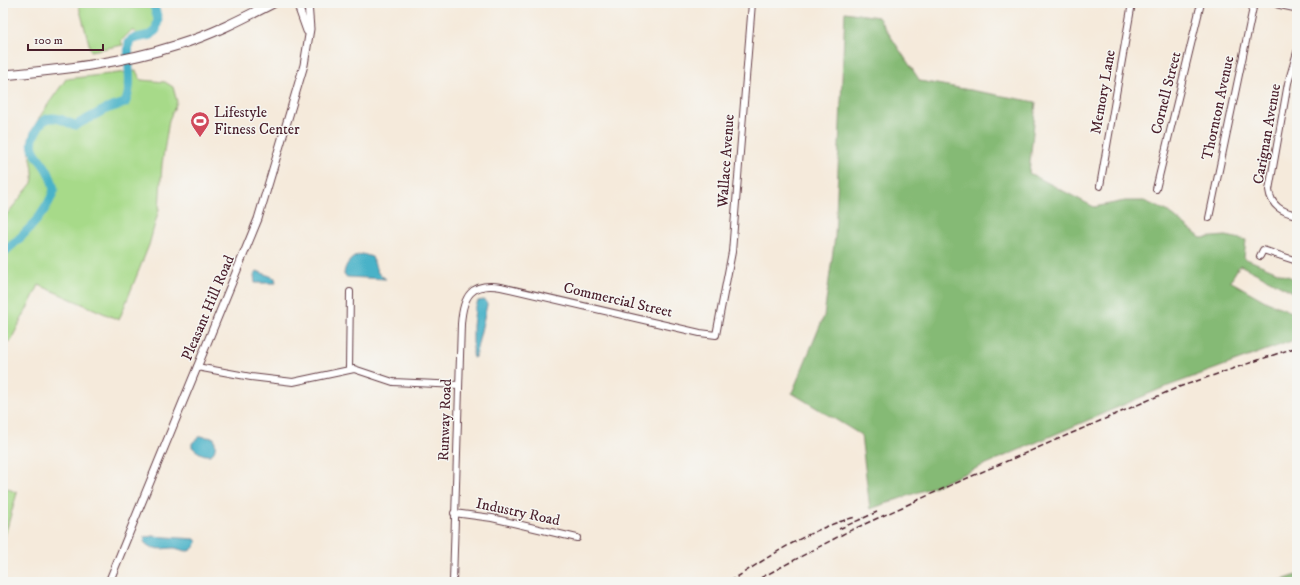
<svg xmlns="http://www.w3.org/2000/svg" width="1300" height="585" font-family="'IM FELL DW Pica',serif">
<rect width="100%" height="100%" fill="#f6f6f2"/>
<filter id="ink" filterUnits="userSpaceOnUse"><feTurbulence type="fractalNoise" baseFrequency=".025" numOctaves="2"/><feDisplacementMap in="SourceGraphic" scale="8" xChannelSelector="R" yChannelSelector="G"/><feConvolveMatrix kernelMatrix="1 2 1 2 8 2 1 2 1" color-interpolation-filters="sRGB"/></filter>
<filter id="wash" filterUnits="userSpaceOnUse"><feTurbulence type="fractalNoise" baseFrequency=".012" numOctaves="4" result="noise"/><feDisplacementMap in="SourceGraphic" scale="16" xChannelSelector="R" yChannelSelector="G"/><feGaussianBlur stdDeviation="0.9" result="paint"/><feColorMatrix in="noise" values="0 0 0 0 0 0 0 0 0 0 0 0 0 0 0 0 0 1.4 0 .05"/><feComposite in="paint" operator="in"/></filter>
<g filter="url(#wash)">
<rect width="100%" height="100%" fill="#f5eadb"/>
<g fill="#a7da89" stroke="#787c5a">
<path d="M78 3H150C154 12 158 26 149 33H145L139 37 137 36 135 31H131L121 41 123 45 91 51Z"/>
<path d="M136 71 141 80 165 82 173 87 177 102 169 120 162 164 159 209 149 245 119 320 39 285 10 342 3 338V219L32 183C36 170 28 154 29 140 30 127 58 91 66 79Z"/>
<path d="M3 486 17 493 3 542Z"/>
</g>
<g fill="#85ba75" stroke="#686c50">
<path d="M845 12 878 17 920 81 1036 102 1029 173 1094 207 1125 201H1144L1167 211 1201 238 1226 236 1246 240 1244 258 1297 280V294L1240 265 1230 281 1267 302 1297 314V339L1160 389 933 487 870 509 861 435 792 393 824 316 835 237Z"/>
<path d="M1297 575V582H1276Z"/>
</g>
<g fill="#49b2c8" stroke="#4a687a">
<path d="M363 254 372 257 378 273 386 279 347 277 344 275C344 264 353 255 363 254Z"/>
<path d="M257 271 275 278 276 283H255L254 275Z"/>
<path d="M484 300 487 302V305L475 357 473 358V326L475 309 478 301Z"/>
<path d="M200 436 214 438C220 459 204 459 192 447V443Z"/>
<path d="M153 536 195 539 197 542C195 546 193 550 188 551 184 551 179 549 175 548 164 548 153 552 144 542L145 537Z"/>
</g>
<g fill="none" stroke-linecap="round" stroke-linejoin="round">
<path stroke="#49b2c8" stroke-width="9" d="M3 253C21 238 47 213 54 190 53 184 51 178 48 172 39 154 24 151 38 128 41 122 45 118 52 118 61 117 68 124 76 125L106 109 125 103C134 84 126 63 129 43L132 39 150 35 156 30 158 19 153 3"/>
</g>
</g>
<g filter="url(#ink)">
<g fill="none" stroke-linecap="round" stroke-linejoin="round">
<defs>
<g id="minor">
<path d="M255 3 258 11"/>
<path d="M1297 52 1288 83 1269 190C1271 206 1282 212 1297 215"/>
<path d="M1100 186 1132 3"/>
<path d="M1156 189 1201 3"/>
<path d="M1209 218 1254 3"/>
<path d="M1260 256 1263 250 1297 261"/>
<path d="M197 367 251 377 293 382 354 369 393 382 459 385"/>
<path d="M349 369 350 292"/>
<path d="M454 513 492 518 577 538"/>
<path d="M453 582 461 324C463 296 471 282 501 287L700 333 716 335 732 252 752 3"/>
</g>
<g id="tertiary">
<path d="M297 3 307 31"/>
<path d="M109 582 258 219 304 65 310 29 308 3"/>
</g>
<g id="primary">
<path d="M1278 3 1297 7"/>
<path d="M3 75C61 70 122 63 178 45 211 35 242 19 273 3"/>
</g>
</defs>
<use href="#minor" stroke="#643d45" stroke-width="8"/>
<use href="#tertiary" stroke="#643d45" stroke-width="9"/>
<use href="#primary" stroke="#643d45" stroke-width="11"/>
<use href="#minor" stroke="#fff" stroke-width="6"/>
<use href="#tertiary" stroke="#fff" stroke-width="7"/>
<use href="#primary" stroke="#fff" stroke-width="9"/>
<g stroke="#4a1f2b" stroke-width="1.5" stroke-dasharray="6 3" stroke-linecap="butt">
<path d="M839 529 877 512"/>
<path d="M729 582C769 557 810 528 856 517"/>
<path d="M753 582 847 532 949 486 1179 387 1297 347"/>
</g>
</g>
</g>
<defs>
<symbol id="stadium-pin" viewBox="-11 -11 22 30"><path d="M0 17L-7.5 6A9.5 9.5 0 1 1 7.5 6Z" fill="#d1495b" stroke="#f6f6f2"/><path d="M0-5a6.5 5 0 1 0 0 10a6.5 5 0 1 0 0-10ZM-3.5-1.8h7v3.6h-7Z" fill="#fff"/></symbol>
</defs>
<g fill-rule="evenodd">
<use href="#stadium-pin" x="189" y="110" width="22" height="30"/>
</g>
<g text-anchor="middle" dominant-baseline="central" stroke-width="3" stroke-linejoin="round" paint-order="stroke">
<g font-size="15" fill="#4a1f2b" stroke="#f6f6f2">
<text transform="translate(1103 92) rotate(-80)">Memory Lane</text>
<text transform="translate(1166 93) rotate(-76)">Cornell Street</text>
<text transform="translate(1218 108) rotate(-78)">Thornton Avenue</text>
<text transform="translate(1267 134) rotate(-80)">Carignan Avenue</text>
<text transform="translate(726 161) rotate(-86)">Wallace Avenue</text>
<text transform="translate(618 300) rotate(13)">Commercial Street</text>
<text transform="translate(208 308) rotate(-67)">Pleasant Hill Road</text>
<text transform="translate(445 420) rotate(-88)">Runway Road</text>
<text transform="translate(518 512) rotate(12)">Industry Road</text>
</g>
<g font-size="15" fill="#4a1f2b" stroke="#f6f6f2" text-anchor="start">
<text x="214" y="112">Lifestyle<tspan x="214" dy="17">Fitness Center</tspan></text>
</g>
</g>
<rect width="1300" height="585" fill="none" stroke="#f6f6f2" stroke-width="16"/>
<path d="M28 44v6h75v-6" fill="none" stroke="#4a1f2b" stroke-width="2"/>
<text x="34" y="44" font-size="12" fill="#4a1f2b" stroke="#f6f6f2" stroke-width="3" paint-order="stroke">100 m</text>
</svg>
